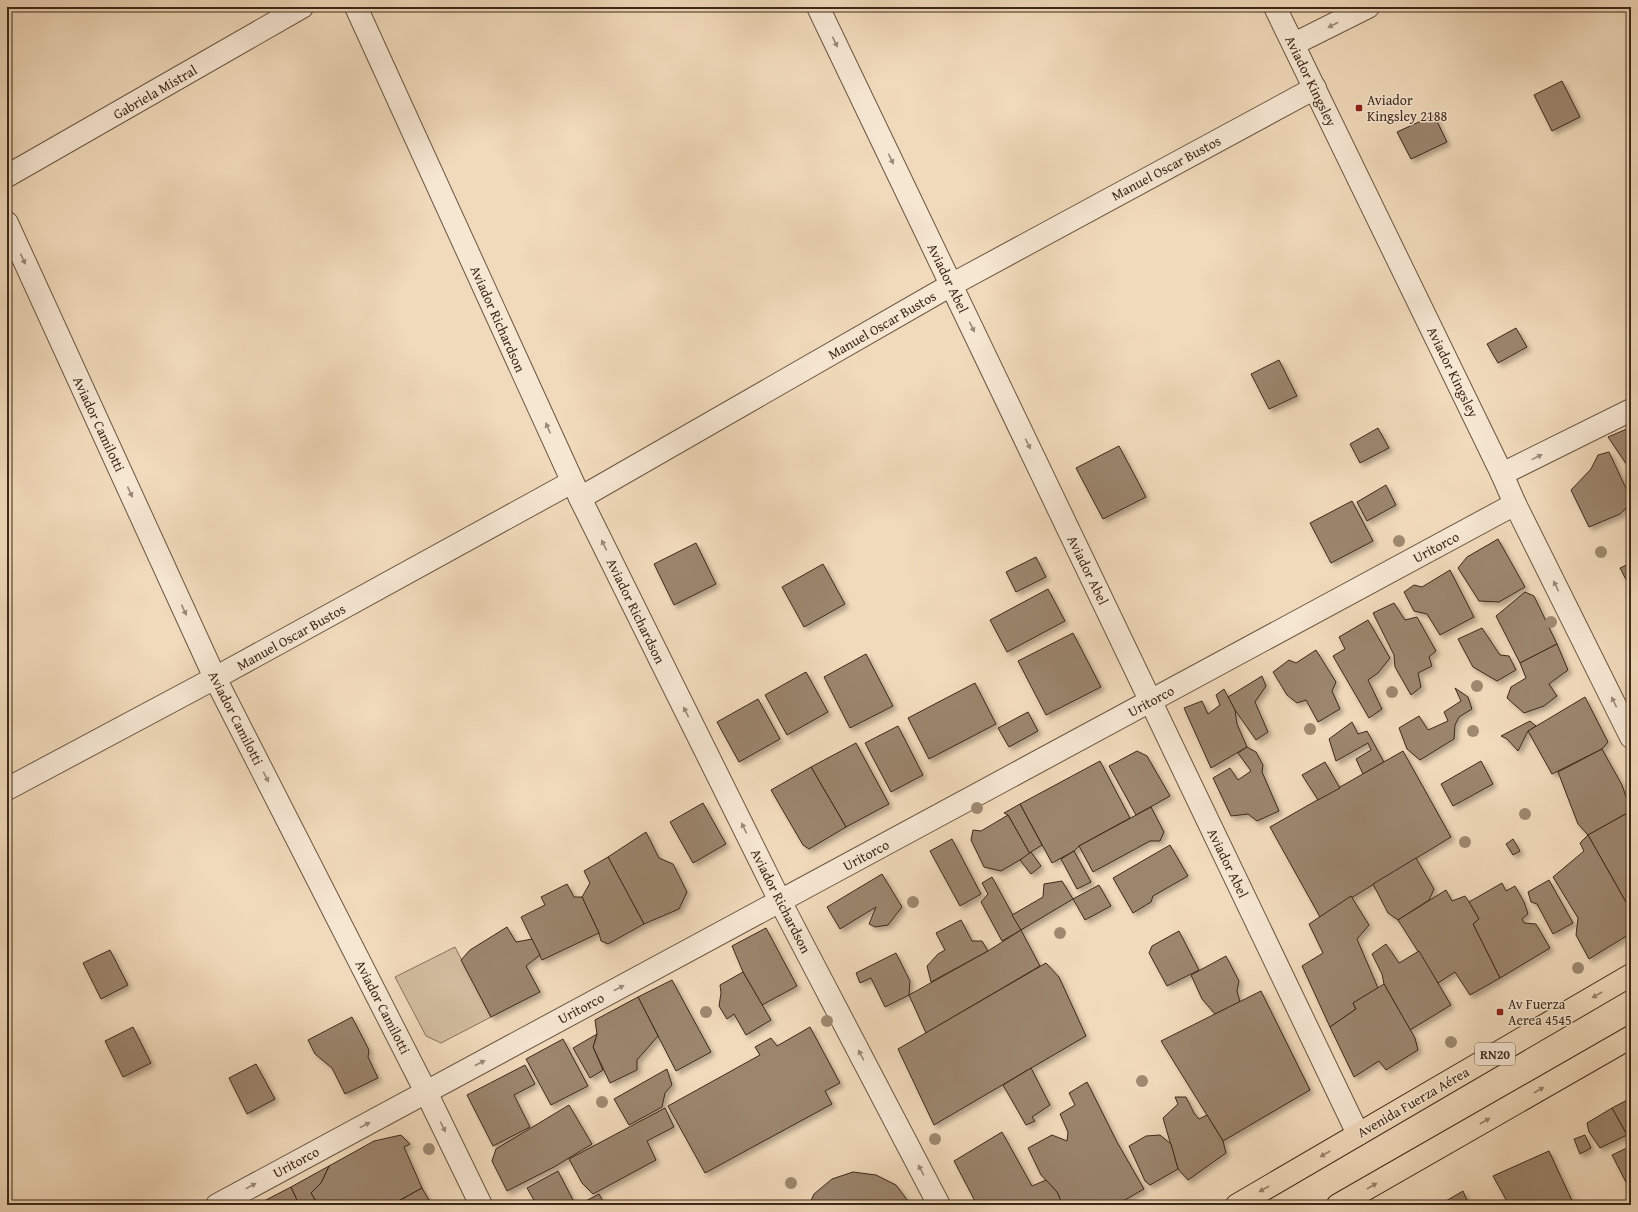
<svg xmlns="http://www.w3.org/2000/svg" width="1638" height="1212" font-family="'Gentium Book Plus',serif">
<defs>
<filter id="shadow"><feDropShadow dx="3.5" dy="3.5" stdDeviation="2" flood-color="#0004"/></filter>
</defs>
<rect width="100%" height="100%" fill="#f1dabb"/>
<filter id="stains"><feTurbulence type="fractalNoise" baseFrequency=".005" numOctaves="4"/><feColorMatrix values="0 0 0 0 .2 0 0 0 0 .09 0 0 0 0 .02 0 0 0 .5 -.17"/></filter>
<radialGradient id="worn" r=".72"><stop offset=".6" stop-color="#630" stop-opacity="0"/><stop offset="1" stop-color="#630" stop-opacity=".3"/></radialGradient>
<path fill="#d2bc9f" stroke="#88725c" d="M455 947 491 1017 441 1043 426 1036 395 977Z"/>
<g fill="#9b856d" stroke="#3d2918" filter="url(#shadow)">
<path d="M1562 81 1580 117 1552 131 1534 95Z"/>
<path d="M1434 115 1447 142 1411 159 1397 132Z"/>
<path d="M1516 328 1527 347 1498 363 1487 344Z"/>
<path d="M1279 360 1297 396 1269 409 1251 374Z"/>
<path d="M1378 428 1389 448 1360 463 1350 444Z"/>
<path d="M1629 428 1631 433V471L1608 437Z"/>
<path d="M1119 446 1146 497 1103 519 1076 468Z"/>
<path d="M1609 452 1631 499V503L1620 514 1589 527 1571 490 1591 469 1598 455Z"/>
<path d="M1386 485 1396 505 1367 521 1357 502Z"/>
<path d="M1352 501 1373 541 1331 563 1310 523Z"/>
<path d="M1498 539 1525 587 1499 602 1479 601 1458 568 1467 557Z"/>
<path d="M696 543 716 584 674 605 654 564Z"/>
<path d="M1036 557 1046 577 1016 592 1006 572Z"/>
<path d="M1631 563V589L1620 568Z"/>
<path d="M823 564 845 604 804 627 782 587Z"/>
<path d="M1450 570 1474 617 1440 635 1427 614 1414 611 1404 592 1414 585 1422 587Z"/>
<path d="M1048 589 1065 621 1007 652 990 620Z"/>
<path d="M1525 592 1534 596 1557 644 1520 663 1496 616Z"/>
<path d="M1394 603 1405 620 1417 617 1436 651 1429 657 1432 666 1418 673 1421 687 1411 695 1395 667 1394 655 1373 613Z"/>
<path d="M1368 620 1390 658 1378 673 1368 680 1382 709 1369 718 1333 656 1345 649 1339 637Z"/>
<path d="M1482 628 1500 655 1509 656 1516 670 1497 681 1473 667 1458 639Z"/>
<path d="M1073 633 1101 687 1046 715 1018 661Z"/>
<path d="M1557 644 1568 670 1549 684 1557 696 1544 706 1524 713 1507 698 1511 687 1526 678 1520 663Z"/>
<path d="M1316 650 1336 682 1332 691 1340 709 1318 722 1306 700 1297 703 1287 695 1273 672 1289 660 1296 663Z"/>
<path d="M866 654 893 706 850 728 824 677Z"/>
<path d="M806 672 828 712 787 735 765 695Z"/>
<path d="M1262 676 1266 686 1255 702 1268 732 1256 740 1235 710 1228 697Z"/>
<path d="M975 683 996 724 929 759 908 718Z"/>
<path d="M1455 688 1468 697 1472 709 1459 717 1455 725 1454 739 1420 760 1407 749 1399 728 1419 716 1428 730 1448 721 1444 712 1461 701Z"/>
<path d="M1224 689 1235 710 1237 724 1247 747 1211 768 1184 708 1202 701 1208 714 1220 705 1216 695Z"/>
<path d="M1585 697 1608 742 1602 749 1552 774 1528 731Z"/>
<path d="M758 699 780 739 739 762 717 722Z"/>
<path d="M1028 712 1038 731 1009 747 998 728Z"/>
<path d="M1530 721 1536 726 1528 731 1518 751 1507 739 1501 736Z"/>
<path d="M1352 722 1358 734 1367 731 1384 762 1363 774 1356 759 1371 750 1368 743 1336 761 1329 739Z"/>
<path d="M898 726 923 775 891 792 865 743Z"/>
<path d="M856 743 889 804 846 827 811 767Z"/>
<path d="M1247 747 1256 752 1263 765 1262 772 1279 811 1257 821 1248 814 1231 816 1213 778 1230 768 1238 780 1251 771 1238 753Z"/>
<path d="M1602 749 1622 785 1631 811 1588 835 1578 824 1558 772Z"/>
<path d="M1137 751 1147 756 1170 796 1136 815 1109 766Z"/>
<path d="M1403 751 1451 837 1320 917 1270 827Z"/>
<path d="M1100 761 1130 818 1079 846 1074 851 1052 863 1020 804Z"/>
<path d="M1481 761 1493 784 1453 806 1441 784Z"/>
<path d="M1325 762 1340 788 1318 800 1302 775Z"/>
<path d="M811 767 846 827 809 849 803 845 771 790Z"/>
<path d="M703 803 726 844 693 863 670 822Z"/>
<path d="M1020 804 1042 845 1031 852 1030 854 1008 815 1004 813Z"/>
<path d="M1151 807 1164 832 1160 841H1150L1093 872 1079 846Z"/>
<path d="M1631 811V911L1588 835Z"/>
<path d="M1008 815 1030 854 1001 871 984 867 971 840 973 830 981 831Z"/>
<path d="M646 832 659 858 673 864 687 892 679 909 644 924 608 857Z"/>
<path d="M1588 835 1631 911V931L1628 935 1589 959 1576 935 1578 918 1553 877 1584 851 1580 843Z"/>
<path d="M952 839 981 894 960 906 930 851Z"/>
<path d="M1513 839 1520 851 1513 855 1506 844Z"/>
<path d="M1170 845 1188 876 1153 896 1151 902 1133 913 1113 878Z"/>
<path d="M1074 851 1091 882 1077 889 1061 859Z"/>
<path d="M1031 852 1041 866 1031 874 1020 860Z"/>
<path d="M608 857 644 924 608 944 601 941 599 933 582 897 590 883 584 871Z"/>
<path d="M1416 858 1434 889 1429 900 1398 920 1388 913 1373 884Z"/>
<path d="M882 874 902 907 888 925 875 927 869 924 876 907 840 929 827 907Z"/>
<path d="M992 877 1021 930 1002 941 981 902 988 894 982 883Z"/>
<path d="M1549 880 1573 923 1553 934 1537 904 1531 902 1528 892Z"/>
<path d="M1062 881 1073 899 1021 930 1012 915 1043 897 1044 884Z"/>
<path d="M1502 883 1506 891 1515 886 1524 902 1528 914 1522 919 1524 923 1536 924 1550 948 1500 978 1473 924 1479 919 1469 902Z"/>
<path d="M567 884 574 897H582L599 933 542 960 521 917 545 905 541 897Z"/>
<path d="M1099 885 1111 906 1085 920 1073 899Z"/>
<path d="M1446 890 1452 901 1465 896 1469 902 1479 919 1473 924 1500 978 1470 995 1455 972 1438 983 1398 920Z"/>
<path d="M1351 896 1369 925 1357 939 1378 988 1353 1003 1356 1009 1330 1027 1302 966 1323 953 1309 924Z"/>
<path d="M961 920 972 941H982L988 951 931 982 927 966 938 954 945 950 936 933Z"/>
<path d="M507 927 516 942 532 939 540 955 526 966 540 992 491 1017 461 960 470 950Z"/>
<path d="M766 928 797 986 762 1005 743 972 732 946Z"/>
<path d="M1021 930 1040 966 926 1033 909 995 988 951Z"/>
<path d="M1179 931 1199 970 1167 986 1149 953 1152 946Z"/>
<path d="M1386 944 1399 963 1419 951 1451 1005 1410 1030 1384 984 1382 974 1372 954Z"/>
<path d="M110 950 128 985 101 999 83 963Z"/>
<path d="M896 953 910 981 909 995 885 1007 871 978 860 983 856 973Z"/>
<path d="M1226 956 1239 981 1237 991 1240 1002 1215 1014 1202 999 1191 975Z"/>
<path d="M1046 963 1059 977 1086 1036 934 1125 898 1049Z"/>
<path d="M743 972 771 1020 746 1035 734 1014 727 1019 719 1006 721 993 720 985Z"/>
<path d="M672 980 711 1052 676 1071 638 997Z"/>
<path d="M1384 984 1415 1038 1418 1050 1386 1070 1379 1061 1354 1077 1330 1027 1356 1009 1353 1003Z"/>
<path d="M1261 991 1310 1090 1223 1141 1161 1041Z"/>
<path d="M638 997 658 1036 637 1060V1070L610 1083 593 1047 597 1034 595 1020Z"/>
<path d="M352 1017 369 1050 368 1057 378 1078 345 1094 332 1068 315 1054 308 1040Z"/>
<path d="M133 1027 151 1063 123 1077 105 1041Z"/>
<path d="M810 1027 840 1083 825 1091 832 1104 705 1173 668 1106 760 1055 755 1047 771 1038 777 1046Z"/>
<path d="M597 1034 593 1047 603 1070 590 1078 573 1048Z"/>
<path d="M563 1039 588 1086 551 1105 526 1059Z"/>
<path d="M256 1064 275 1099 247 1114 229 1078Z"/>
<path d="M525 1065 535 1084 514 1095 530 1127 493 1146 467 1095Z"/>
<path d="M1031 1068 1050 1105 1032 1117 1035 1121 1026 1125 1003 1085Z"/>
<path d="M667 1069 672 1085 665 1093 662 1107 629 1125 614 1099Z"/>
<path d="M1087 1082 1117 1142 1144 1189 1116 1205H1063L1057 1192 1041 1175 1028 1148 1052 1135 1067 1141 1068 1132 1060 1114 1075 1105 1069 1093Z"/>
<path d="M1175 1097H1186L1194 1113 1199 1119 1207 1115 1223 1141 1226 1153 1188 1180 1178 1169 1163 1118 1178 1104Z"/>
<path d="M1631 1098V1142L1612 1108Z"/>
<path d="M569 1105 592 1144 554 1167 507 1191 492 1161 496 1149Z"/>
<path d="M665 1108 674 1127 647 1141 656 1160 593 1194 582 1183 569 1159Z"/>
<path d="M1612 1108 1627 1135 1600 1148 1589 1132 1587 1123Z"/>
<path d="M1002 1132 1032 1186 1046 1180 1057 1192 1063 1205H977L954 1161Z"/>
<path d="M401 1135 410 1144 404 1147 422 1188 391 1205H318L311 1193 321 1183 329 1166 374 1141Z"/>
<path d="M1160 1135 1171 1144 1178 1169 1150 1185 1145 1181 1129 1146 1146 1136Z"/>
<path d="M1585 1135 1591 1148 1580 1154 1574 1139Z"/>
<path d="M1631 1146V1192L1612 1155Z"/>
<path d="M1549 1151 1574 1205H1509L1493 1176Z"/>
<path d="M329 1166 321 1183 311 1193 318 1205H299L291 1187Z"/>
<path d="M558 1171 573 1200 578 1205H524L534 1200 527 1188Z"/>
<path d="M853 1172 876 1175 896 1185 911 1205H809L814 1194 832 1179Z"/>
<path d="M291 1187 299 1205H266L264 1201Z"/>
<path d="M422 1188 432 1205H391L397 1202Z"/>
<path d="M1463 1191 1469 1205H1439Z"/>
<path d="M599 1194 605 1205H578Z"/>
</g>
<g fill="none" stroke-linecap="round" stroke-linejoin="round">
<defs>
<g id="street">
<path d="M356 7 580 498 780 901 939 1205"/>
<path d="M818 7 1358 1134"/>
<path d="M1275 7 1502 474 1515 504 1631 737"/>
<path d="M1294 44 1368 7"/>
<path d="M7 176 302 7"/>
<path d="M7 223 215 678 426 1092 481 1205"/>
<path d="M1502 474 1631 410"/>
<path d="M580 498 951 285 1315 88"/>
<path d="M7 789 215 678 572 482"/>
<path d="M217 1205 1515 504"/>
</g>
<g id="primary">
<path d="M1237 1205 1631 975"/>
<path d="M1338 1205 1631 1037"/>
</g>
</defs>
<use href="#street" stroke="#6a5541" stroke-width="24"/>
<use href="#primary" stroke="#3d2918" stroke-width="24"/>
<use href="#street" stroke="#f6e7d3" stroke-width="22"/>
<use href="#primary" stroke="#f1dabb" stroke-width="22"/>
</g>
<g fill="#9e8970">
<circle cx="1399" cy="541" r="6"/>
<circle cx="1601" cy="552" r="6"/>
<circle cx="1551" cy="622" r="6"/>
<circle cx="1477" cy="686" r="6"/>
<circle cx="1392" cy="692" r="6"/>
<circle cx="1310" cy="729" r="6"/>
<circle cx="1473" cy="731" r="6"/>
<circle cx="977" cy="808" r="6"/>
<circle cx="1525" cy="814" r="6"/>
<circle cx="1465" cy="842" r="6"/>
<circle cx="913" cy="902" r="6"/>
<circle cx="1060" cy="933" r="6"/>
<circle cx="1578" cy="968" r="6"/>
<circle cx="706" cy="1012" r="6"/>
<circle cx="827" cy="1021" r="6"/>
<circle cx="1451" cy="1042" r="6"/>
<circle cx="1142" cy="1081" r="6"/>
<circle cx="602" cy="1102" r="6"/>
<circle cx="935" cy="1139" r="6"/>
<circle cx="429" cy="1149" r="6"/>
<circle cx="791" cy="1183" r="6"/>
</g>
<defs><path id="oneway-solid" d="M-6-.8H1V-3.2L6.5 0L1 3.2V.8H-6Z"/></defs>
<g fill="#9a8876">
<use href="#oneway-solid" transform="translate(1333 25) rotate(153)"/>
<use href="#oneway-solid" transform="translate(835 42) rotate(64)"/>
<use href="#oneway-solid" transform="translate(891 159) rotate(64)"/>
<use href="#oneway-solid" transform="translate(23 259) rotate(65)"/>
<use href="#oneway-solid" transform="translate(972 327) rotate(64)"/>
<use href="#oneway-solid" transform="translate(548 428) rotate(-114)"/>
<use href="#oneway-solid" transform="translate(1028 444) rotate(64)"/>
<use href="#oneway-solid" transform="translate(1537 457) rotate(-26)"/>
<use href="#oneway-solid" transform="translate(130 492) rotate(65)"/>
<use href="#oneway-solid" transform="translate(604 545) rotate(-116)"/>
<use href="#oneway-solid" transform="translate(1556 586) rotate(-116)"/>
<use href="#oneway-solid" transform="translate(184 610) rotate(65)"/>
<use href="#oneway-solid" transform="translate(1614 702) rotate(-116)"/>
<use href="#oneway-solid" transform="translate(686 712) rotate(-116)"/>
<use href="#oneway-solid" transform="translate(266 777) rotate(63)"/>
<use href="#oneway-solid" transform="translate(744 828) rotate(-116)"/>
<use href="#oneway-solid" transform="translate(619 988) rotate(-28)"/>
<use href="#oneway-solid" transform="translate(861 1055) rotate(-118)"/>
<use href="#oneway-solid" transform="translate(480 1063) rotate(-28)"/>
<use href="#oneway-solid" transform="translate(365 1125) rotate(-28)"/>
<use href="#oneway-solid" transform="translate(443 1127) rotate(64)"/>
<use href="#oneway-solid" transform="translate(921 1170) rotate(-118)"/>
<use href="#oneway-solid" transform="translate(251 1186) rotate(-28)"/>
</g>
<g fill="#97826a">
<use href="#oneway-solid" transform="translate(1597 995) rotate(150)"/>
<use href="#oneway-solid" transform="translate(1539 1090) rotate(-30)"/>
<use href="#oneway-solid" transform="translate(1485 1121) rotate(-30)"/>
<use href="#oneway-solid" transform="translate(1325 1154) rotate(150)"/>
<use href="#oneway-solid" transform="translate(1372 1186) rotate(-30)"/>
<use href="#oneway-solid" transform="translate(1264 1189) rotate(150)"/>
</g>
<g fill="#8f2418" stroke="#f6e7d3" stroke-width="1.5">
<rect x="1355" y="104" width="8" height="8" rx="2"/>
<rect x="1496" y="1008" width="8" height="8" rx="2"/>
</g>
<g text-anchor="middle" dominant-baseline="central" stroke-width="3" stroke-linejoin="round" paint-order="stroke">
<rect fill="#f6e7d3" stroke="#746250" stroke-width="1" x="1475" y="1043" width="40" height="22" rx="3"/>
<g font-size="13" font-weight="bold" fill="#3d2918">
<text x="1495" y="1054">RN20</text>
</g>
<g font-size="14" fill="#3d2918" stroke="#f6e7d3">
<text transform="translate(1311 81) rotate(64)">Aviador Kingsley</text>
<text transform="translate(155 92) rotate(-30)">Gabriela Mistral</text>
<text transform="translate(1166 168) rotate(-28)">Manuel Oscar Bustos</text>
<text transform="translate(948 278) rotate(64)">Aviador Abel</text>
<text transform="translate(498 319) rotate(66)">Aviador Richardson</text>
<text transform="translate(882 325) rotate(-30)">Manuel Oscar Bustos</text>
<text transform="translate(1453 372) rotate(64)">Aviador Kingsley</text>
<text transform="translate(99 424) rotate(65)">Aviador Camilotti</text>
<text transform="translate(1436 547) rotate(-28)">Uritorco</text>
<text transform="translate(1088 570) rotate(64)">Aviador Abel</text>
<text transform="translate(636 611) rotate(64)">Aviador Richardson</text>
<text transform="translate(291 637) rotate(-29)">Manuel Oscar Bustos</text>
<text transform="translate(1151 701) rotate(-28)">Uritorco</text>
<text transform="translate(236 718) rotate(63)">Aviador Camilotti</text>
<text transform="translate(866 855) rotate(-28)">Uritorco</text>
<text transform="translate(1228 863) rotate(64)">Aviador Abel</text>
<text transform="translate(781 901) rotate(63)">Aviador Richardson</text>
<text transform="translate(383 1007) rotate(63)">Aviador Camilotti</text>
<text transform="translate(581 1008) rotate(-28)">Uritorco</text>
<text transform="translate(1413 1102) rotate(-30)">Avenida Fuerza Aérea</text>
<text transform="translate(296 1162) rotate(-28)">Uritorco</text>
</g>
<g font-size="14" fill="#3d2918" stroke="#f6e7d3" text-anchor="start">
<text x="1367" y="100">Aviador<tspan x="1367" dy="16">Kingsley 2188</tspan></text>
<text x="1508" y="1004">Av Fuerza<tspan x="1508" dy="16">Aerea 4545</tspan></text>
</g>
</g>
<rect width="1638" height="1212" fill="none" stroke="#f1dabb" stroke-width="24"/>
<rect x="8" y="8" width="1622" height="1196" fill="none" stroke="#3d2918" stroke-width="2"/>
<rect x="12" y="12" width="1614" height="1188" fill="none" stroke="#3d2918"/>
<rect width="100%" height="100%" filter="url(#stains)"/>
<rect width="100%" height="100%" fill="url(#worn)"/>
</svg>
